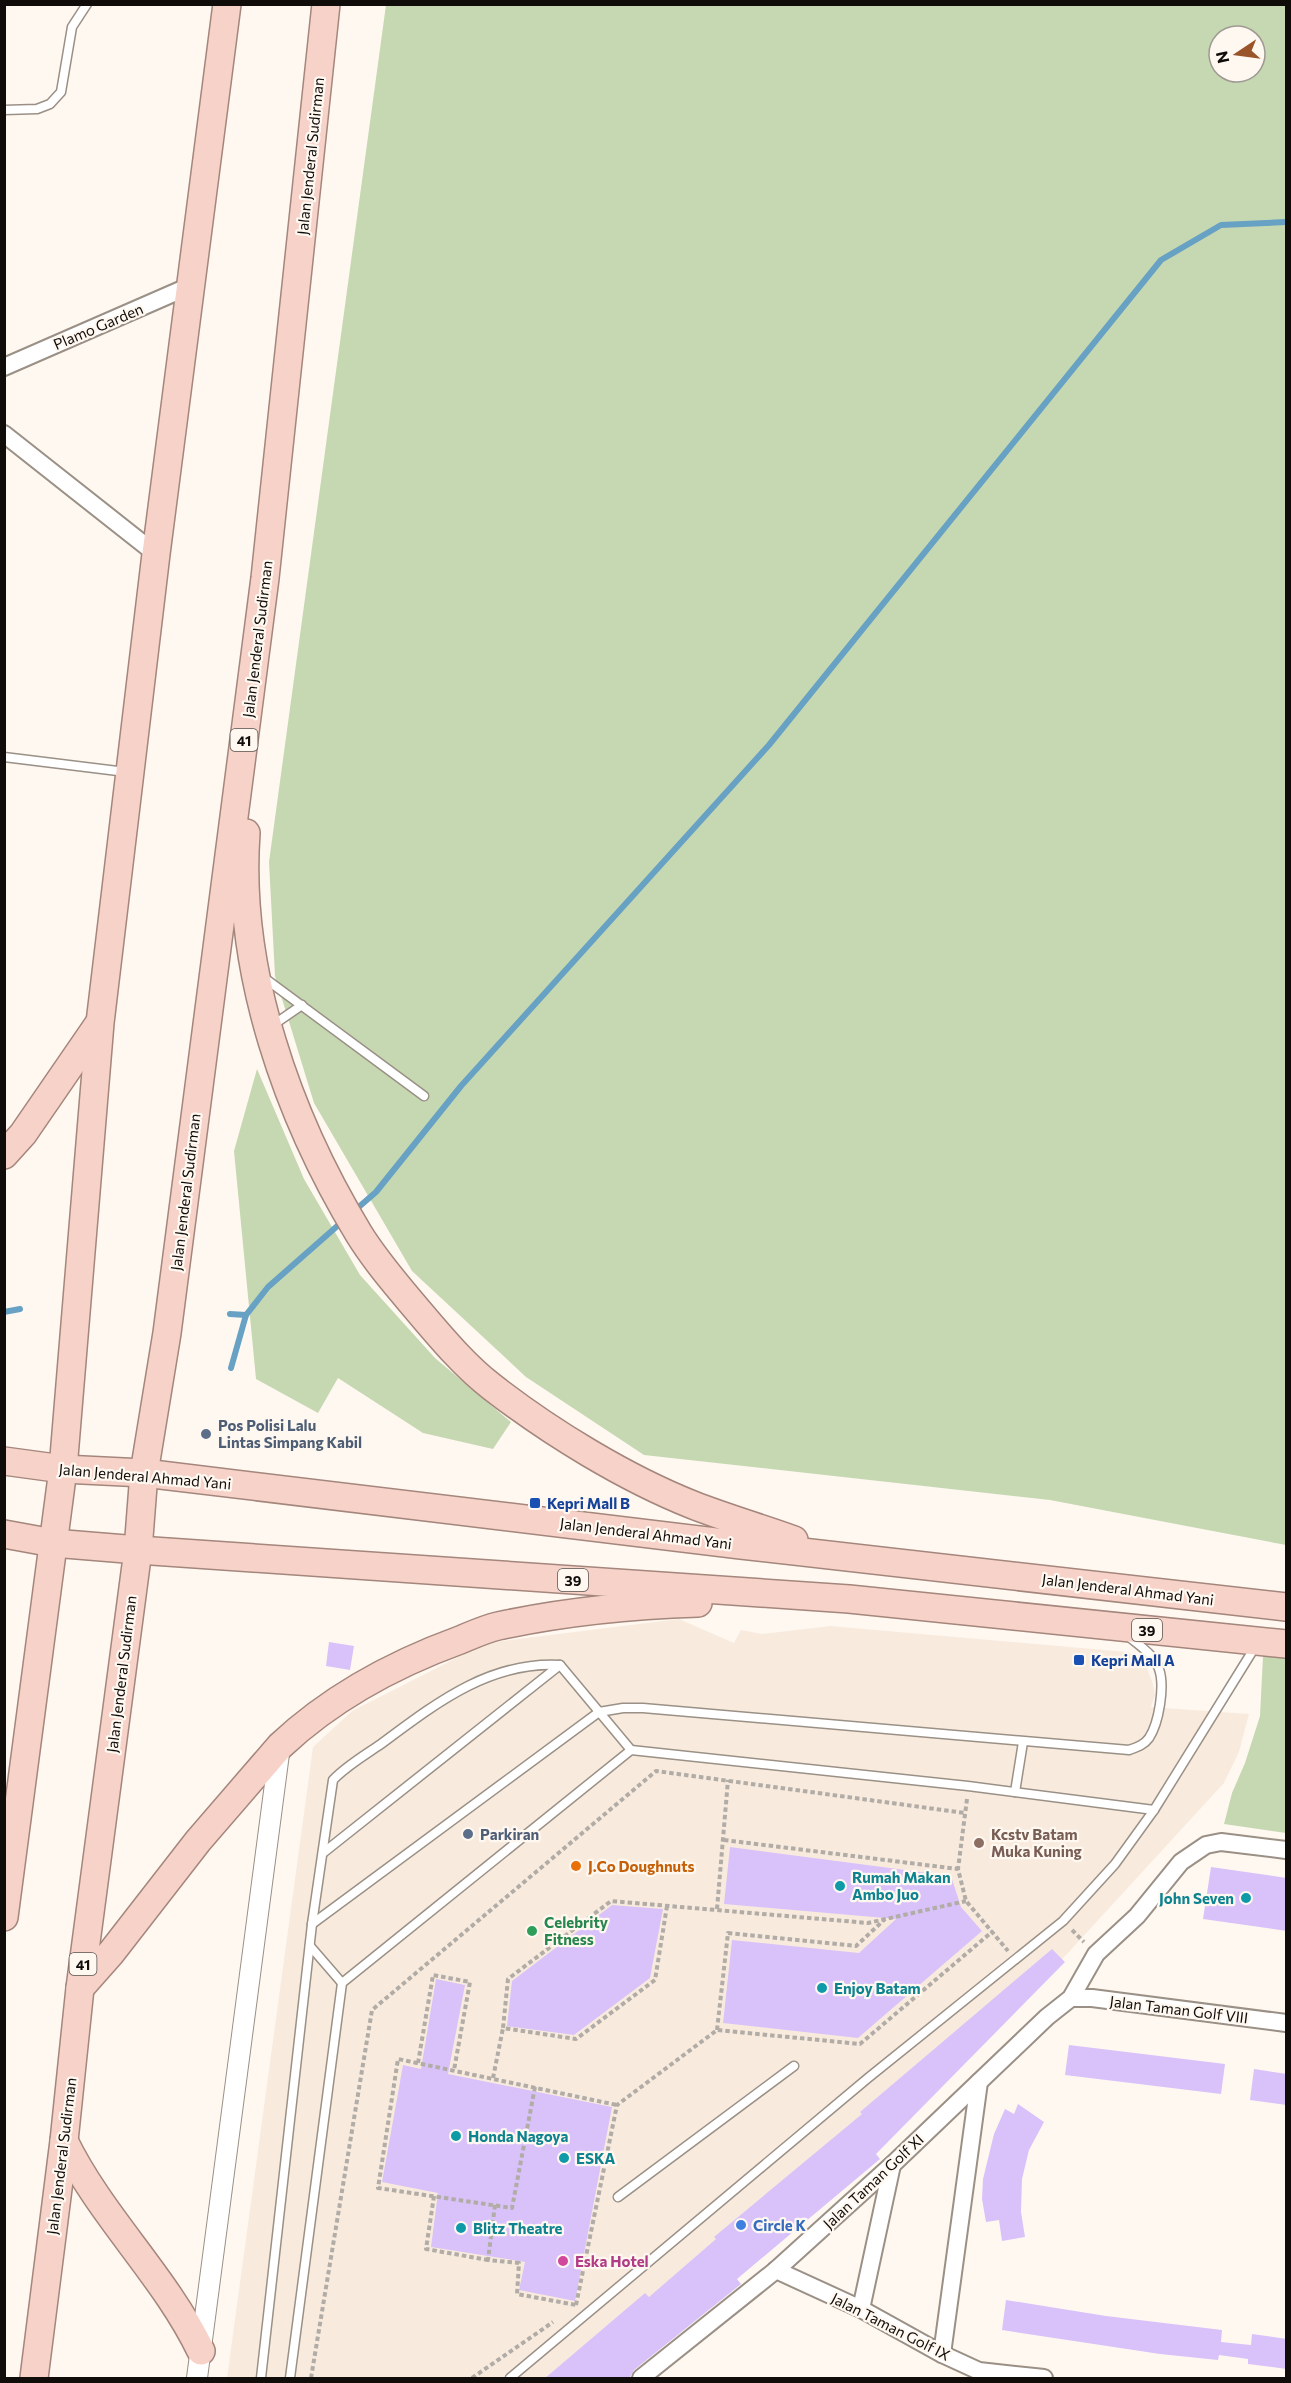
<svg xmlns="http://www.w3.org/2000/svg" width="1291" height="2383" font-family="Commissioner,sans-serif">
<rect width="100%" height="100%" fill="#fff8f1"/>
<path fill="#f8ebde" d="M679 1619 734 1643 741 1630 762 1634 831 1626 1127 1652 1138 1657 1145 1663 1153 1684 1155 1695 1151 1707 1249 1714 1239 1752 1224 1783 1067 1954 919 2105 613 2378H227L313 1747 352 1711 486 1643Z"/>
<g fill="#c6d8b1" fill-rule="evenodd">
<path d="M386 5H1286V1545L1050 1500 644 1455 526 1377 412 1271 314 1103 275 976 269 862ZM1219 36H1255V72H1219Z"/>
<path d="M257 1069 304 1179 360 1275 435 1358 511 1422 493 1449 423 1433 338 1378 318 1413 256 1379 234 1151Z"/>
<path d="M1263 1656 1286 1657V1833L1224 1824 1232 1793 1245 1763 1260 1716Z"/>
</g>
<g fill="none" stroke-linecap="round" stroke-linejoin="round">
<g stroke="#67a1c4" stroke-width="6">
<path d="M353 1212 376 1192 461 1086 769 745 1161 260 1221 225 1286 222"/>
<path d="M4 1312 20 1309"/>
<path d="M230 1314 246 1315"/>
<path d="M231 1368 246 1315 268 1287 343 1221"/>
</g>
</g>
<g fill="#d9c2f9">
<path d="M329 1642 354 1646 350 1670 326 1666Z"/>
<path d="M730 1847 951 1876 961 1907 982 1931 858 2038 723 2023 732 1940 859 1953 896 1919 724 1904Z"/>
<path d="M1211 1867 1287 1878V1931L1203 1919Z"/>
<path d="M612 1905 663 1909 650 1978 574 2035 507 2026 512 1981Z"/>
<path d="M1052 1949 1065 1962 876 2154 880 2159 737 2279 741 2284 634 2370 629 2379H544L645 2293 649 2297 716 2239 714 2237 862 2114 860 2112Z"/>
<path d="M436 1979 465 1985 448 2074 612 2107 575 2301 519 2290 525 2262 431 2247 438 2193 382 2182 403 2065 421 2069Z"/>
<path d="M1069 2045 1225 2064 1221 2094 1065 2075Z"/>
<path d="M1254 2069 1287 2074V2105L1250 2100Z"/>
<path d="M1018 2104 1044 2122 1029 2150 1022 2179 1021 2212 1025 2237 1002 2241 999 2220 986 2222 982 2199 983 2179 994 2134 1005 2109 1014 2114Z"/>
<path d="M1006 2300 1106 2316 1222 2330 1221 2342 1251 2345 1252 2334 1287 2339V2369L1248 2364V2359L1219 2355 1218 2360 1160 2354 1002 2330Z"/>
</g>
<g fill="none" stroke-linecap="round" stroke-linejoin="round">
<defs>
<g id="service">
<path d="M4 110 37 109 50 104 61 92 72 27 87 4"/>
<path d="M4 757 126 772"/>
<path d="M263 977 424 1096"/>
<path d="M273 1025 302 1005"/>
<path d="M1015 1792 1023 1742"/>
<path d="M323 1853 560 1665"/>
<path d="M312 1924 599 1712 623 1708H643L1129 1750C1137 1747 1144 1745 1149 1738 1159 1723 1165 1686 1159 1669 1154 1654 1138 1645 1127 1635"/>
<path d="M310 1946 342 1983"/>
<path d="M618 2197 794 2066"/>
<path d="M261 2378 312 1924 333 1780C346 1766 365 1755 381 1744 435 1704 489 1661 560 1665L631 1750"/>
<path d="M290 2378 342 1983 631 1750 968 1786 1154 1810"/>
<path d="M510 2378 868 2078 1063 1921 1115 1864 1154 1810 1255 1647"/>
</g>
<g id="minor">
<path d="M4 367 192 285"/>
<path d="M4 434 156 554"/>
<path d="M1071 1998H1092L1286 2023"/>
<path d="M776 2270 861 2309 942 2354 979 2371 1044 2378"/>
<path d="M861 2309 892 2165"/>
<path d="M942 2354 979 2082"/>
<path d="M641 2378 776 2270 892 2165 1047 2017 1071 1998 1096 1954 1137 1916 1181 1862 1206 1845 1221 1842 1286 1850"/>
</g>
<path id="tertiary" d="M197 2378 280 1746"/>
<g id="trunk">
<path d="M246 833C236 971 288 1117 359 1234 377 1263 400 1289 421 1314 443 1340 466 1367 492 1387 550 1432 625 1478 693 1505 726 1518 761 1528 794 1540"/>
<path d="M4 1155 23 1134 98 1025"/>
<path d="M4 1461 63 1469 144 1473 741 1545 1286 1607"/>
<path d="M4 1534 53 1543 138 1550 849 1599 1286 1644"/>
<path d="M4 1917 63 1469 100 1023 156 554 227 4"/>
<path d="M80 1988 111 1953 198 1841 280 1746C331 1698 394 1664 460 1640 472 1635 485 1629 498 1626 563 1612 632 1605 698 1603"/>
<path d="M64 2141C101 2217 165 2276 201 2351"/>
<path d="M34 2378 64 2141 80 1988 138 1550 144 1473 167 1333 265 578 326 4"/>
</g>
</defs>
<use href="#service" stroke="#9a9086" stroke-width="11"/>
<use href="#minor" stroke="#9a9086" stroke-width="20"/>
<use href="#tertiary" stroke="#9a9086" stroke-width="22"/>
<use href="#trunk" stroke="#a4867c" stroke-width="30"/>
<g stroke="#b2aca6" stroke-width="4" stroke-dasharray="4.5 3" stroke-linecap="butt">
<path d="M967 1799 958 1869 966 1901 1008 1951"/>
<path d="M724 1840 958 1869"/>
<path d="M667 1906 655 1980 576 2039 503 2028 508 1979 611 1901 868 1923 966 1901"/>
<path d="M717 1909 728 1780"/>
<path d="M1072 1930 1084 1942"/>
<path d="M717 2030 728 1933 856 1946 884 1920"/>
<path d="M418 2063 433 1975 470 1982 454 2070"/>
<path d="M493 2078 503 2028"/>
<path d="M535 2087 512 2208 378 2188 398 2059 617 2105"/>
<path d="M434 2196 426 2249 488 2260"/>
<path d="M495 2205 488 2260 519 2263 517 2294 576 2305"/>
<path d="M576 2305 617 2105 717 2030 860 2044 993 1931"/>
<path d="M311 2378 372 2010 656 1771 965 1813"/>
<path d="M472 2378 553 2322"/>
</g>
<use href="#service" stroke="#fff" stroke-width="8"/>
<use href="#minor" stroke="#fff" stroke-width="16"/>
<use href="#tertiary" stroke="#fff" stroke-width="20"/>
<use href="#trunk" stroke="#f6d2c8" stroke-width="27"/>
</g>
<g fill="#5c6f8a" stroke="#fff8f1" stroke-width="2">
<circle cx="206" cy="1434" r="6"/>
<circle cx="468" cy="1834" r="6"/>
</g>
<g fill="#1a4fb4" stroke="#fff8f1" stroke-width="2">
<rect x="529" y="1497" width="12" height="12" rx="3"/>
<rect x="1073" y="1654" width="12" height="12" rx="3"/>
</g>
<circle fill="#8d6e63" stroke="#fff8f1" stroke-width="2" cx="979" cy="1843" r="6"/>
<circle fill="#e8710a" stroke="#fff8f1" stroke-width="2" cx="576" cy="1866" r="6"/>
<g fill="#0f9aa8" stroke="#fff8f1" stroke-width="2">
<circle cx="840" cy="1886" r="6"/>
<circle cx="1246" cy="1898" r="6"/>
<circle cx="822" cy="1988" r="6"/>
<circle cx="456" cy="2136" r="6"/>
<circle cx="564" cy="2158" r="6"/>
<circle cx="461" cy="2228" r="6"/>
</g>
<circle fill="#2e9e5b" stroke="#fff8f1" stroke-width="2" cx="532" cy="1931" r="6"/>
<circle fill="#3f7fe0" stroke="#fff8f1" stroke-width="2" cx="741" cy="2225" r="6"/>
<circle fill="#d1479c" stroke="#fff8f1" stroke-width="2" cx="563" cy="2261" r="6"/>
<g text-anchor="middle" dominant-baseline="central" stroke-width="4.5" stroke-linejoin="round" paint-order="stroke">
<g fill="#fff8f1" stroke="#58534f" stroke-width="1.5">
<rect x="230.5" y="729" width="27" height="22" rx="4.5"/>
<rect x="558" y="1569" width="30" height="22" rx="4.5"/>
<rect x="1132" y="1619" width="30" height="22" rx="4.5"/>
<rect x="69.5" y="1953" width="27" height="22" rx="4.5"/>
</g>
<g font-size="14" font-weight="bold" fill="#100c09">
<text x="244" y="740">41</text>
<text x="573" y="1580">39</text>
<text x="1147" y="1630">39</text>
<text x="83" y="1964">41</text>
</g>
<g font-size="15" fill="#100c09" stroke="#fff8f1">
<text transform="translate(310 156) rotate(-84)">Jalan Jenderal Sudirman</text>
<text transform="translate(98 326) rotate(-23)">Plamo Garden</text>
<text transform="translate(257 639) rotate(-83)">Jalan Jenderal Sudirman</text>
<text transform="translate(185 1192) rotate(-83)">Jalan Jenderal Sudirman</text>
<text transform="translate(145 1476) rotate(5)">Jalan Jenderal Ahmad Yani</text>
<text transform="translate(646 1533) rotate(7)">Jalan Jenderal Ahmad Yani</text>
<text transform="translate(1128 1589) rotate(7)">Jalan Jenderal Ahmad Yani</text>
<text transform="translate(121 1674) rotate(-83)">Jalan Jenderal Sudirman</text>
<text transform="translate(1179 2009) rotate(7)">Jalan Taman Golf VIII</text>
<text transform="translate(61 2156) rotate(-83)">Jalan Jenderal Sudirman</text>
<text transform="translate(873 2181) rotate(-43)">Jalan Taman Golf XI</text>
<text transform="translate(891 2326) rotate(27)">Jalan Taman Golf IX</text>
</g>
<g font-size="15" font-weight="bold" fill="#4e5e75" stroke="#fff8f1" text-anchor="start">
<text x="218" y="1425">Pos Polisi Lalu<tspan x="218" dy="17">Lintas Simpang Kabil</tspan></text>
<text x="480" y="1834">Parkiran</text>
</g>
<g font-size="15" font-weight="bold" fill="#164399" stroke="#fff8f1" text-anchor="start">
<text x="547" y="1503">Kepri Mall B</text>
<text x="1091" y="1660">Kepri Mall A</text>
</g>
<g font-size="15" font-weight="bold" fill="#785e54" stroke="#fff8f1" text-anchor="start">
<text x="991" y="1834">Kcstv Batam<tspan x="991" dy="17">Muka Kuning</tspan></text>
</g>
<g font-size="15" font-weight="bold" fill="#c56008" stroke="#fff8f1" text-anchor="start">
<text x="588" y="1866">J.Co Doughnuts</text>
</g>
<g font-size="15" font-weight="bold" fill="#0d838f" stroke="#fff8f1" text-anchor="start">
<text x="852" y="1877">Rumah Makan<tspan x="852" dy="17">Ambo Juo</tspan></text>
<text x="1234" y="1898" text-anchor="end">John Seven</text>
<text x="834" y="1988">Enjoy Batam</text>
<text x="468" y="2136">Honda Nagoya</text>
<text x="576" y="2158">ESKA</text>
<text x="473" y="2228">Blitz Theatre</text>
</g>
<g font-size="15" font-weight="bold" fill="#27864d" stroke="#fff8f1" text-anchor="start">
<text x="544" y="1922">Celebrity<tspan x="544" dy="17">Fitness</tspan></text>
</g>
<g font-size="15" font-weight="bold" fill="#366cbe" stroke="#fff8f1" text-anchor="start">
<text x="753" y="2225">Circle K</text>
</g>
<g font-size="15" font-weight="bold" fill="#b23c85" stroke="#fff8f1" text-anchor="start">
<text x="575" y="2261">Eska Hotel</text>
</g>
</g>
<rect width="1291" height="2383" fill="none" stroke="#100c09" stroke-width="12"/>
<g transform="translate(1237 54) rotate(257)"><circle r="28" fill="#fff8f1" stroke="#9f9a94" stroke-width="1.5"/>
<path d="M0-4.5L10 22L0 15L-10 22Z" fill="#9a542a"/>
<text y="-9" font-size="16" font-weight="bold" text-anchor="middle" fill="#100c09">N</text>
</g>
</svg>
